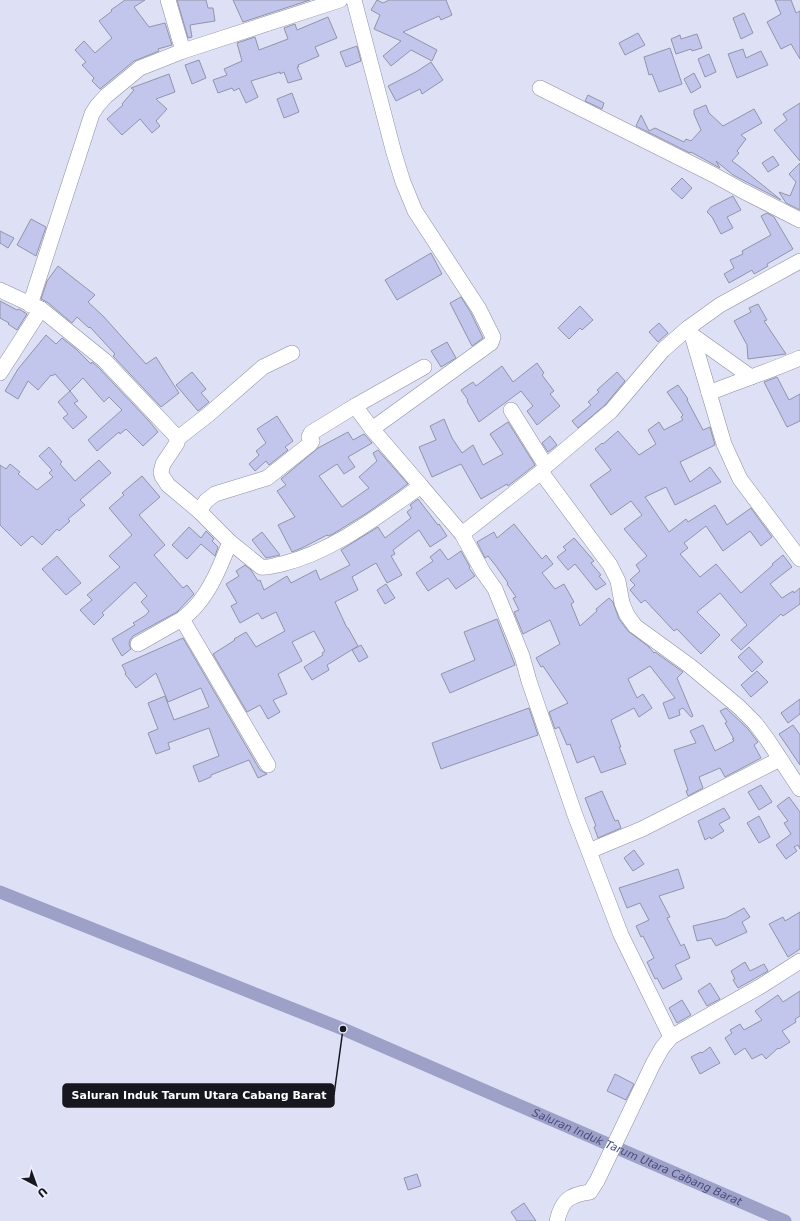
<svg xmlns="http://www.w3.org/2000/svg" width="800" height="1221" font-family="'DejaVu Sans',sans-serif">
<rect width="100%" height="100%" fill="#dee1f5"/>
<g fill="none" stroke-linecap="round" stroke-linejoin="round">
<path stroke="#9da1c7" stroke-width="13" id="s1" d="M0 892 343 1029 785 1221"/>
</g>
<g fill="#c2c6ed" stroke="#9294a7">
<path d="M125 0H145L134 7 149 27 165 23 172 45 158 49 159 51 134 61 100 89 92 81 94 78 82 65 86 62 75 50 84 41 95 53 112 38 99 21 112 11 111 10Z"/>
<path d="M177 0H206L208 8H213L215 21 190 25 192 37 188 38Z"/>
<path d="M233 0H310L243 22Z"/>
<path d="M377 0 383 3 389 0H446L452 15 441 20 439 16 403 32 437 50 432 61 411 50 391 66 383 56 401 41 374 29 380 15 371 10Z"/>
<path d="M775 0H791L796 13 800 11V59L791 44 781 49 767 22 781 14Z"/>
<path d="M744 13 753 33 741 39 733 18Z"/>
<path d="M328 17 337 38 315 47 319 56 298 65 299 67H297L302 79 288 83 284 72 280 74V72L251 81 258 97 246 103 239 88 234 91 232 88 218 93 213 80 227 75 224 69 242 61 237 43 255 37 259 50 288 39 284 28 295 24 297 30Z"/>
<path d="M638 33 645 45 625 55 619 43Z"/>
<path d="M697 34 702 48 692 51 691 49 676 54 671 39 680 35 681 39Z"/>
<path d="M357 46 361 61 346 67 340 52Z"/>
<path d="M670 48 682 84 659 92 652 74 649 75 644 57Z"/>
<path d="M743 49 746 58 761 51 768 65 737 78 728 54Z"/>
<path d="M709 54 716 72 705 77 698 59Z"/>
<path d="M199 60 206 78 192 84 185 65Z"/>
<path d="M431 62 443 80 422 94 420 89 396 101 388 86 416 72Z"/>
<path d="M694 73 701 87 691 93 684 79Z"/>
<path d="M169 74 175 92 156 99 167 109 156 121 160 126 152 133 140 119 122 135 107 119 123 105 122 104 134 90 131 88Z"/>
<path d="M292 93 299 112 284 118 277 99Z"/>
<path d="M588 95 604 103 602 109 585 101Z"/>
<path d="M800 103V161L774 130 787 120 783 114Z"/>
<path d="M706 105 709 113 723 126 754 109 762 123 741 135 746 139 737 151 739 153 732 161 739 166 781 200 733 175 716 161 720 168 691 152 690 153 636 126 641 115 649 131 655 128 684 142 686 139 691 141 701 130 694 114V110Z"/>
<path d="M773 156 779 165 768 172 762 163Z"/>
<path d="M800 163V210L786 203 779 192 790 196 796 182 789 174Z"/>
<path d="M682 178 692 188 682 199 671 189Z"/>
<path d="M733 196 741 210 727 217 733 228 721 234 712 217 707 212 711 207Z"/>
<path d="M767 213 774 217 793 249 767 264 768 266 754 274 752 270 729 283 724 274 734 268 730 260 743 254 742 251 771 235 761 216Z"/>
<path d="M31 219 46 227 36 256 17 245Z"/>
<path d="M0 231 14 238 8 248 0 243Z"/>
<path d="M431 253 442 274 397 300 385 280Z"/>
<path d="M58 266 95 295 88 302 104 317 146 364 156 357 179 393 161 407 113 356 115 354 90 327 89 328 77 317 72 323 47 302 41 299 47 281Z"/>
<path d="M461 297 471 313 483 338 472 346 450 303Z"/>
<path d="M0 301 17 310 19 309 27 314 17 330 8 324 9 323 0 318Z"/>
<path d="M758 304 767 320 764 321 786 354 748 359 747 345 734 321 751 312 749 308Z"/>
<path d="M580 306 593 320 582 330 580 328 569 339 558 328Z"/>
<path d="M659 323 668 333 658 342 649 332Z"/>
<path d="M46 335 56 344 62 338 76 349 91 364 92 362 98 367 149 421 158 432 143 446 126 429 120 434 119 432 97 451 88 440 122 410 109 397 104 402 83 378 70 391 55 374 52 376 51 375 38 390 28 381 18 399 5 391 18 369Z"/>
<path d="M447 342 456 358 441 367 431 351Z"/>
<path d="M537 363 544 373 542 375 554 391 550 394 560 406 537 425 527 411 533 406 521 391 479 422 467 401 468 400 461 390 473 382 476 386 502 366 513 382Z"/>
<path d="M192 372 206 389 201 393 209 402 198 411 176 385Z"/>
<path d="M617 372 625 381 605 405 578 428 572 421 591 405 588 402 599 392 597 390Z"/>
<path d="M777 377 789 400 800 394V421L787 427 764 382Z"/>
<path d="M678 385 688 399 687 400 703 430 710 427 715 445 680 462 690 482 710 467 721 482 675 505 666 487 645 497 669 532 686 519 688 522 715 505 727 525 751 508 772 537 761 546 750 531 723 551 706 526 684 543 688 548 680 554 700 577 716 564 741 593 773 565 772 564 783 555 792 567 770 584 782 598 793 591 794 593 800 588V604L783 616 781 614 741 650 731 640 747 625 720 593 697 612 720 635 701 654 677 629 674 631 645 600 641 603 630 590 635 585 630 580 640 571 636 565 647 556 624 529 642 515 631 501 611 515 590 485 611 470 595 449 602 443 603 444 618 431 639 455 656 444 648 430 659 422 664 430 683 420 681 417 683 415 667 392Z"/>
<path d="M70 391 78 401 74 403 87 417 73 429 63 418 68 414 58 402Z"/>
<path d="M277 416 293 441 285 447 288 450 269 465 266 461 255 471 249 464 259 455 256 451 266 443 257 429Z"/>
<path d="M444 419 452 438 462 453 473 445 483 465 503 454 490 434 508 422 535 465 508 486 507 484 481 499 461 464 432 477 419 447 436 440 430 426Z"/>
<path d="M348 432 353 440 364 434 372 443 348 457 355 467 344 474 337 464 319 476 342 507 369 488 359 477 377 461 373 453 378 450 408 484 367 513 333 534 328 536 327 535 304 547 292 552 278 525 295 517 277 491 286 485 281 479 318 448Z"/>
<path d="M550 436 557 445 548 452 542 443Z"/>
<path d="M49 447 62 462 60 464 75 481 99 460 111 473 80 500 85 505 68 519 70 521 59 531 57 529 42 545 32 536 21 546 0 525V465L6 469 10 464 20 472 18 474 37 490 53 477 49 473 52 470 39 456Z"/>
<path d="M142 476 160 497 139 515 165 545 154 555 183 588 187 585 194 594 177 612 133 636 130 640 129 644 131 649 122 656 112 639 135 625 133 623 146 615 149 611 141 602 147 596 135 582 102 613 104 615 94 625 80 610 92 600 87 595 120 567 109 556 132 535 109 508 124 495 122 493Z"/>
<path d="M418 499 438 525 439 524 447 536 430 547 419 530 393 550 395 554 391 556 402 575 387 583 376 563 352 577 358 590 335 602 347 628H348L358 646 327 665 329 670 312 680 304 667 323 655 322 653 325 651 314 631 292 642 302 661 278 674 287 694 273 700 280 712 268 719 260 705 247 712 213 654 235 640 234 639 246 632 256 647 285 631 276 612 262 619 258 613 240 623 231 606 237 603 226 584 239 576 236 571 245 565 251 570 258 581 260 580 264 590 287 576 291 583 316 570 320 580 350 565 341 550 378 527 385 538 411 518 407 512 412 508 410 505Z"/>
<path d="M514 524 542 559 546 555 553 564 542 573 555 589 564 584 574 602 571 604 580 626 597 611 596 609 609 598 613 602 619 619 628 631 649 647 654 653 655 652 683 672 677 678 693 716 691 717 683 708 679 710 680 715 669 719 663 703 675 698 650 666 628 679 637 698 643 694 652 708 639 717 634 708 611 720 621 747H619L626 764 601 773 594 756 577 763 570 744 567 745 559 727 555 729 549 712 568 703 543 666 541 667 536 658 560 644 550 620 523 634 514 612 519 610 513 598 516 597 507 584 508 583 496 566 488 556 485 558 477 542 494 532 497 538Z"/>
<path d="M189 527 201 538 206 531 214 539 212 541 218 547 215 556 201 544 187 559 172 545Z"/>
<path d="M262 532 280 555 266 558 252 540Z"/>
<path d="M574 538 594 561 591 563 601 575 599 576 606 584 596 590 575 564 568 570 557 557 566 550 563 547Z"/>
<path d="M440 549 448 560 461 551 470 567 469 568 475 576 456 589 448 578 428 591 416 573 433 561 430 557Z"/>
<path d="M57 556 81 583 66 595 42 569Z"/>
<path d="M386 584 395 598 385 604 377 590Z"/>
<path d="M497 619 515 665 450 693 441 674 475 660 464 632Z"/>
<path d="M183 638 260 770 267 774 258 778 249 760 211 775V777L199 782 193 766 219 756 209 728 168 743 170 749 156 754 148 733 158 729 148 703 165 696 174 720 209 707 201 688 168 702 156 673 136 688 125 674 126 673 122 665Z"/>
<path d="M361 645 368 657 359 662 352 650Z"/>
<path d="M749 647 763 662 752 672 738 657Z"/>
<path d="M757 671 768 682 751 697 741 685Z"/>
<path d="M800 699V714L788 723 781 713Z"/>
<path d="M529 708 538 735 441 769 432 743Z"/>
<path d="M726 708 748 729 758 742 754 745 761 758 725 777 720 768 699 777 703 788 688 796 686 791 688 790 674 750 696 743 690 731 703 725 715 751 734 741 732 739H734L725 723 727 722 720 711Z"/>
<path d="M793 725 800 735V765L779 734Z"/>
<path d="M761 785 772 802 759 810 748 792Z"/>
<path d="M602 791 615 821 618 820 621 828 598 838 594 827 596 826 585 798Z"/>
<path d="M789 797 800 812V849L798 845 794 847 797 851 786 859 776 845 791 834 784 823 788 821 777 806Z"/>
<path d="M724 808 730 818 719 824 724 831 711 839 710 837 705 840 698 821Z"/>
<path d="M759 816 770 837 759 843 747 823Z"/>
<path d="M634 850 644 864 633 871 624 858Z"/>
<path d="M678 869 684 888 659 896 670 917 667 918 681 946 684 944 690 958 675 965 682 979 663 989 657 978 655 979 647 962 654 958 643 936 641 937 636 926 649 920 640 903 627 908 619 888Z"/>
<path d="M744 908 750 917 742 922 747 932 716 946 711 938 697 941 693 926 726 918Z"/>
<path d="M800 912V949L788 957 769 924 783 917 785 921Z"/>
<path d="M745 962 750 971 764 964 768 971 738 988 733 980 735 979 731 971Z"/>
<path d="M710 983 720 999 707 1006 698 991Z"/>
<path d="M800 991V1016L795 1019 796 1022 782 1031 790 1042 779 1049 778 1048 766 1059 762 1054 752 1059 745 1048 735 1055 725 1038 732 1033 730 1030 740 1024 744 1030 762 1020 755 1011 778 995 783 1002Z"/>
<path d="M682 1000 691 1015 677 1023 669 1008Z"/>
<path d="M710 1047 720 1063 700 1074 691 1057 701 1052 702 1053Z"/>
<path d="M615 1074 634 1084 626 1100 607 1091Z"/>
<path d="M417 1174 421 1186 408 1190 404 1178Z"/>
<path d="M524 1203 536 1221H517L511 1212Z"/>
</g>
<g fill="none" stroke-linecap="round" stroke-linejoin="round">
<defs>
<g id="minor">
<path d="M168 0 183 51"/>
<path d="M354 0 394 153 403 182 415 211 479 309 493 337 491 343 372 429 421 486"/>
<path d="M540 88 714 175 743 191 800 220"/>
<path d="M0 290 41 309 89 348 104 360 174 434 177 439V443L163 464 161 472 162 476 168 485 199 511 230 542 261 567C268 568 275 565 282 564 334 551 378 516 421 486L462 534 483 572 495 589 522 656 529 681 575 815 621 935 671 1037"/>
<path d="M30 305 92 114 97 106 106 96 140 68 183 51 340 0"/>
<path d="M688 328 692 335 724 444 740 479 800 559"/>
<path d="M692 335 751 377"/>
<path d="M0 373 41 309"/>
<path d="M709 393C739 381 770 371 800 358"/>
<path d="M355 406 372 429"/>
<path d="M511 410 546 466"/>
<path d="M177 439 209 414 263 367 292 353"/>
<path d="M541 472 610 565 618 581 622 603 627 615 635 626 690 666 739 707 755 723 767 739 800 789"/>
<path d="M199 511 206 501 215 494 267 478 310 444 312 441 309 437 311 433 355 406 424 367"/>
<path d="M462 534 541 472 546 466 611 411 663 350 688 328 720 305 800 261"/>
<path d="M230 542C221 564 212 588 196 606 192 611 187 615 182 619L268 765"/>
<path d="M138 644 182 619"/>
<path d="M589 851 642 829 780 759"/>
<path d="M557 1221C562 1200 569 1195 590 1192L597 1181 653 1064 662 1048 671 1037 761 986 800 961"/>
</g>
</defs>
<use href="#minor" stroke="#8c8ea1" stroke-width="16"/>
<use href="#minor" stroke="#fff" stroke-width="15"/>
</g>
<g text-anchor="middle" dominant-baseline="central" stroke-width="3" stroke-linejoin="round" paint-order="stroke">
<g font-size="11" font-style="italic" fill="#484b7e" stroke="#eceeff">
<text stroke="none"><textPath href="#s1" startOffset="690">Saluran Induk Tarum Utara Cabang Barat</textPath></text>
</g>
</g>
<path fill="none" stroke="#17181f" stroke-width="1.5" d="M343 1029L334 1095"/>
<circle fill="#17181f" stroke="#eceeff" stroke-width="1.5" cx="343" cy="1029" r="4"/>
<rect fill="#17181f" stroke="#17181f" stroke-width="1.5" x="63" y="1084" width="271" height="23" rx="4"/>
<g font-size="11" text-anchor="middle" font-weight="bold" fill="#fff">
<text x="199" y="1099">Saluran Induk Tarum Utara Cabang Barat</text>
</g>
<g transform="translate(36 1185) rotate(139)" stroke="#eceeff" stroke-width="3" paint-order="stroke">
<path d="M0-3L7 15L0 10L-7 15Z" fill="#17181f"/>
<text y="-6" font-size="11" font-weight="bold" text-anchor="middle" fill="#17181f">U</text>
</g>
</svg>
